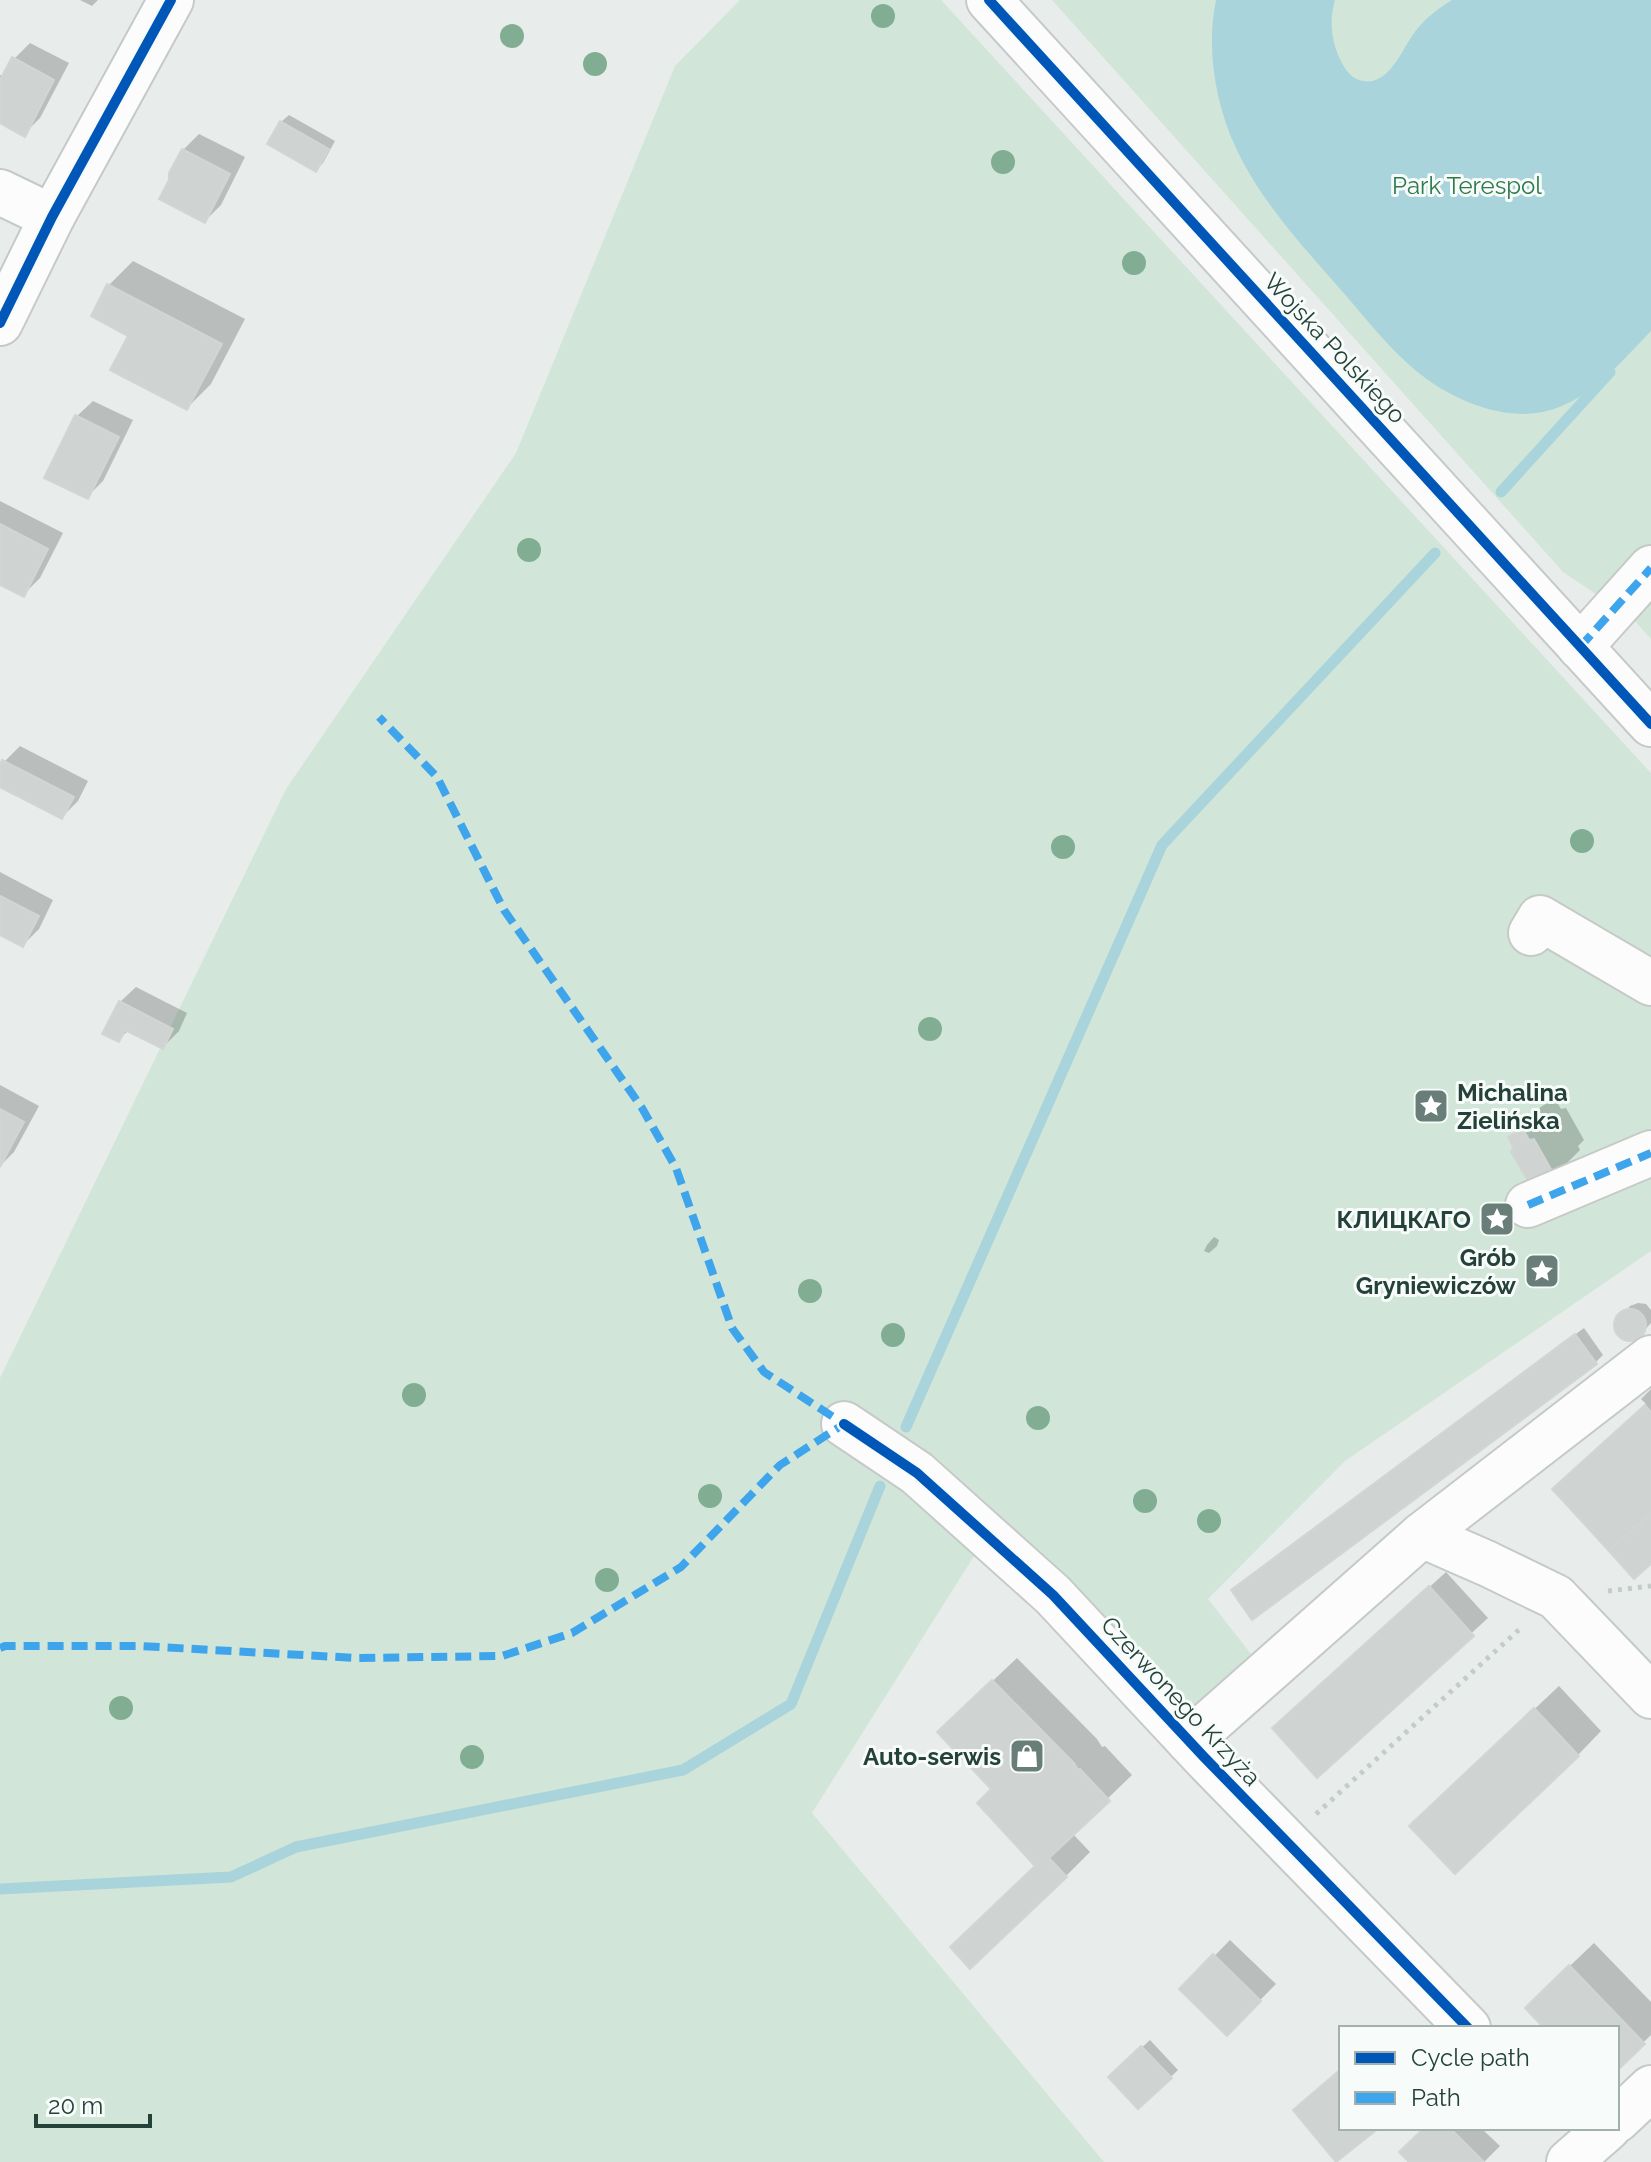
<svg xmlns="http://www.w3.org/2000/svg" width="1651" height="2162" font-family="Raleway,sans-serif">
<rect width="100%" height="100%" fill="#e8edeb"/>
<g fill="#d1e6d8">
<path d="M740 0H941L1651 773V1251L1345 1461 1208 1599 1269 1677 1202 1731 993 1526 812 1813 1104 2162H0V1378L286 789 516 453 675 66Z"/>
<path d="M1052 0H1651V639L1633 619 1563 572Z"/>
</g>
<path fill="#a9d4db" d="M1216 0H1335C1329 20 1331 42 1341 61 1346 71 1352 79 1363 81 1391 86 1403 45 1418 28 1427 17 1439 8 1452 0H1651V331C1615 368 1580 413 1524 414 1490 414 1455 399 1428 380 1397 358 1372 326 1348 298 1307 251 1262 204 1236 148 1215 103 1206 48 1216 0Z"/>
<g fill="#0003">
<path d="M80 0H98L92 6Z"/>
<path d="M30 43 69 63 40 118 24 134 0 121V75L4 77 14 59Z"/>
<path d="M289 115 335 141 323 163 316 170 281 122Z"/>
<path d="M199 134 245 157 221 205 205 221 183 150Z"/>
<path d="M133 261 245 319 211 384 187 408 131 335 109 285Z"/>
<path d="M93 401 133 420 103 481 87 497 77 416Z"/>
<path d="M0 501 63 533 40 578 24 594 0 582Z"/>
<path d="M20 746 88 781 78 801 62 817 0 785V769L4 762Z"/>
<path d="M0 872 53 900 39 929 23 945 0 932Z"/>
<path d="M136 987 187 1013 179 1031 163 1047 129 1030 118 1040 120 1002Z"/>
<path d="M0 1085 39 1106 14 1152 0 1166Z"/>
<path d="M1555 1099 1561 1109 1566 1108 1584 1140 1578 1146 1580 1150 1549 1181 1516 1147 1510 1137 1542 1106Z"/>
<path d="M1214 1237 1219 1240 1217 1246 1209 1253 1204 1251 1207 1245Z"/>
<path d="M1638 1303 1646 1304 1651 1310V1323L1642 1333 1633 1339H1629L1620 1334 1617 1322 1630 1306Z"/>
<path d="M1584 1328 1603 1355 1596 1362 1241 1583Z"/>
<path d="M1651 1389V1562L1579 1465 1646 1404 1641 1399Z"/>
<path d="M1446 1572 1488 1618 1317 1775 1291 1713Z"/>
<path d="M1017 1658 1097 1739 1102 1747 1105 1746 1132 1775 1072 1833 1090 1852 1066 1876 1037 1866 993 1789 964 1708Z"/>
<path d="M1559 1686 1601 1731 1578 1755 1436 1802Z"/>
<path d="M1230 1940 1276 1984 1227 2034 1182 1989Z"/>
<path d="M1594 1943 1651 2002V2035L1617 2068V2028H1547L1551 1984Z"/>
<path d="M1150 2040 1178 2070 1139 2107 1110 2077Z"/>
<path d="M1426 2128H1481L1500 2146 1484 2162H1412Z"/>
</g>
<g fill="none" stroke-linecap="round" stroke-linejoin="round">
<g stroke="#a9d4db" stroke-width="11">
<path d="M1501 492 1610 372"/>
<path d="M906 1427 1162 845 1435 553"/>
<path d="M0 1889 231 1877 296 1847 683 1770 791 1704 880 1486"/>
</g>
</g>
<g fill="#cfd4d2" stroke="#d1d6d4" stroke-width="2">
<path d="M12 57 54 80 25 137 0 123V80Z"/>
<path d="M280 121 329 149 316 172 267 144Z"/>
<path d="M182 149 230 174 205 223 159 199 169 180V173Z"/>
<path d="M107 284 222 344 187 410 110 370 128 336 91 316Z"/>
<path d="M75 415 119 437 88 499 44 478Z"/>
<path d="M0 524 48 549 24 597 0 585Z"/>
<path d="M2 760 74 797 62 819 0 787V765Z"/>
<path d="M0 896 39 916 23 947 0 935Z"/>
<path d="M119 1001 173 1029 163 1049 125 1030 119 1042 102 1034Z"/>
<path d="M0 1109 24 1122 0 1167Z"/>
<path d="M1523 1129 1529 1140 1534 1139 1553 1173 1531 1186 1511 1152 1513 1147 1508 1137Z"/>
<circle cx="1630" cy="1325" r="16"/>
<path d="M1575 1334 1597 1364 1252 1620 1231 1590Z"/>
<path d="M1645 1405 1651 1412V1513L1609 1551 1552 1489Z"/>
<path d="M1651 1513V1564L1634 1579 1609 1551Z"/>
<path d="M1429 1586 1474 1636 1317 1778 1272 1728Z"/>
<path d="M992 1680 1074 1763 1078 1770 1080 1769 1110 1801 1049 1858 1067 1877 970 1969 950 1947 1035 1866 977 1803 991 1789 937 1732Z"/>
<path d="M1534 1708 1579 1756 1455 1874 1409 1826Z"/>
<path d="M1213 1954 1261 2001 1227 2036 1179 1989Z"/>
<path d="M1569 1965 1645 2044 1617 2071V2028H1544L1525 2008Z"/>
<path d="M1141 2046 1172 2078 1138 2109 1108 2077Z"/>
<path d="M1341 2069V2128H1379L1336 2162 1293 2110Z"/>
<path d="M1424 2128H1450L1484 2162H1409L1399 2152Z"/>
</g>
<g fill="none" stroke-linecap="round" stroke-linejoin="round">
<defs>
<g id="minor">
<path d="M989 0 1651 724"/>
<path d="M0 192 52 217"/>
<path d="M0 323 52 217 171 0"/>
<path d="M1580 647 1651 568"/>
<path d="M1531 933 1540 918 1651 983"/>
<path d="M1528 1205 1651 1153"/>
<path d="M844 1424 917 1473 1053 1595 1204 1757 1468 2028"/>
<path d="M1422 1535 1488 1564 1556 1597 1651 1696"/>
<path d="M1189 1741 1422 1535 1651 1358"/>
<path d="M1617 2120 1651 2088"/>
<path d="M1569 2162 1608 2128"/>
</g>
</defs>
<use href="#minor" stroke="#c5cac8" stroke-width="48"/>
<g stroke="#c3ccca" stroke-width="5" stroke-dasharray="4 6" stroke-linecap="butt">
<path d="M1608 1591 1651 1586"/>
<path d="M1316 1814 1522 1627"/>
</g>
<use href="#minor" stroke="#fcfcfc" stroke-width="44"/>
<g stroke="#3ea4ec" stroke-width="8" stroke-dasharray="16 8" stroke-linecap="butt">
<path d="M1580 647 1651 568"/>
<path d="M1528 1205 1651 1153"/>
<path d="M0 1648 5 1646H141L356 1658 502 1656 572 1633 681 1567 780 1465 844 1424 764 1372 732 1328 676 1168 642 1108 504 910 437 777 379 717"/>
</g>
<defs>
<g id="cycleway">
<path d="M989 0 1651 724"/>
<path d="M0 323 52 217 171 0"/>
<path d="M844 1424 917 1473 1053 1595 1204 1757 1468 2028"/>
</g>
</defs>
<use href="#cycleway" stroke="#f7fbf9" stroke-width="15"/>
<use href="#cycleway" stroke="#0057b8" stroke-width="10"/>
</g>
<g fill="#81ae93">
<circle cx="883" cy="16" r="12"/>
<circle cx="512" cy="36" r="12"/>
<circle cx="595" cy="64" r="12"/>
<circle cx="1003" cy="162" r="12"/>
<circle cx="1134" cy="263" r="12"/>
<circle cx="529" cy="550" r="12"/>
<circle cx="1582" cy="841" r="12"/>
<circle cx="1063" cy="847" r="12"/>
<circle cx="930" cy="1029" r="12"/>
<circle cx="810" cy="1291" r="12"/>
<circle cx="893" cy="1335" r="12"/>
<circle cx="414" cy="1395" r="12"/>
<circle cx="1038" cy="1418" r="12"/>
<circle cx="710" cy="1496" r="12"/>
<circle cx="1145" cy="1501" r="12"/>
<circle cx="1209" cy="1521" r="12"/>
<circle cx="607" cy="1580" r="12"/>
<circle cx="121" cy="1708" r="12"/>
<circle cx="472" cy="1757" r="12"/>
</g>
<defs>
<symbol id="sight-square" viewBox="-11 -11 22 22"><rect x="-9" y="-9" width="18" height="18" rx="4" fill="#697e78" stroke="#f7fbf9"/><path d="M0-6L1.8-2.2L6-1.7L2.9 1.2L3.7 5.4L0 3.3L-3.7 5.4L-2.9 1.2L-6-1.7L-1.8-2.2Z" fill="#fff"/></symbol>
<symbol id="shop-square" viewBox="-11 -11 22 22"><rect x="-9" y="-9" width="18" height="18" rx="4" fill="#697e78" stroke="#f7fbf9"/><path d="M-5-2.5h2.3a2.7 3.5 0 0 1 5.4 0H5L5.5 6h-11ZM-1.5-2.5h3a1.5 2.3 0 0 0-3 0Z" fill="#fff"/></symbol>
</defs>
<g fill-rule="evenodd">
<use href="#sight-square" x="1411" y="1086" width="40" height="40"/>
<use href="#sight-square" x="1477" y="1199" width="40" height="40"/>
<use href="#sight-square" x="1522" y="1251" width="40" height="40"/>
<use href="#shop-square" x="1007" y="1736" width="40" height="40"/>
</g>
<g text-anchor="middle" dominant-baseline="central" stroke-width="6" stroke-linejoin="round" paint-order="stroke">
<g font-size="24" fill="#2d7a4b" stroke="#f7fbf9">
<text x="1467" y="185">Park Terespol</text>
</g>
<g font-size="24" fill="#24423a" stroke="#f7fbf9">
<text transform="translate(1335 348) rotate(47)">Wojska Polskiego</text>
<text transform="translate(1181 1701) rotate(47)">Czerwonego Krzyża</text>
</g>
<g font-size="24" font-weight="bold" fill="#24423a" stroke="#f7fbf9" text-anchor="end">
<text x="1457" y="1092" text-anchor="start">Michalina<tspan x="1457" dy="28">Zielińska</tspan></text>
<text x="1471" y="1219">КЛИЦКАГО</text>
<text x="1516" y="1257">Grób<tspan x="1516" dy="28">Gryniewiczów</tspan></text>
<text x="1001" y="1756">Auto-serwis</text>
</g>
</g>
<rect x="1339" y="2026" width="280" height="104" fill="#f7fbf9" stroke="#a3b1ad" stroke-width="2"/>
<rect x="1355" y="2052" width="40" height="12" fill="#0057b8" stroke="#a3b1ad" stroke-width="2"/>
<text x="1411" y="2066" font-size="24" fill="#24423a">Cycle path</text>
<rect x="1355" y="2092" width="40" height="12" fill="#3ea4ec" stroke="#a3b1ad" stroke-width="2"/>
<text x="1411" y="2106" font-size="24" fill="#24423a">Path</text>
<path d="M36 2114v12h114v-12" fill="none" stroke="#24423a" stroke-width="4"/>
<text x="48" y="2114" font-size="24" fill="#24423a" stroke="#f7fbf9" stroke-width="6" paint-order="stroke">20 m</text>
</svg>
